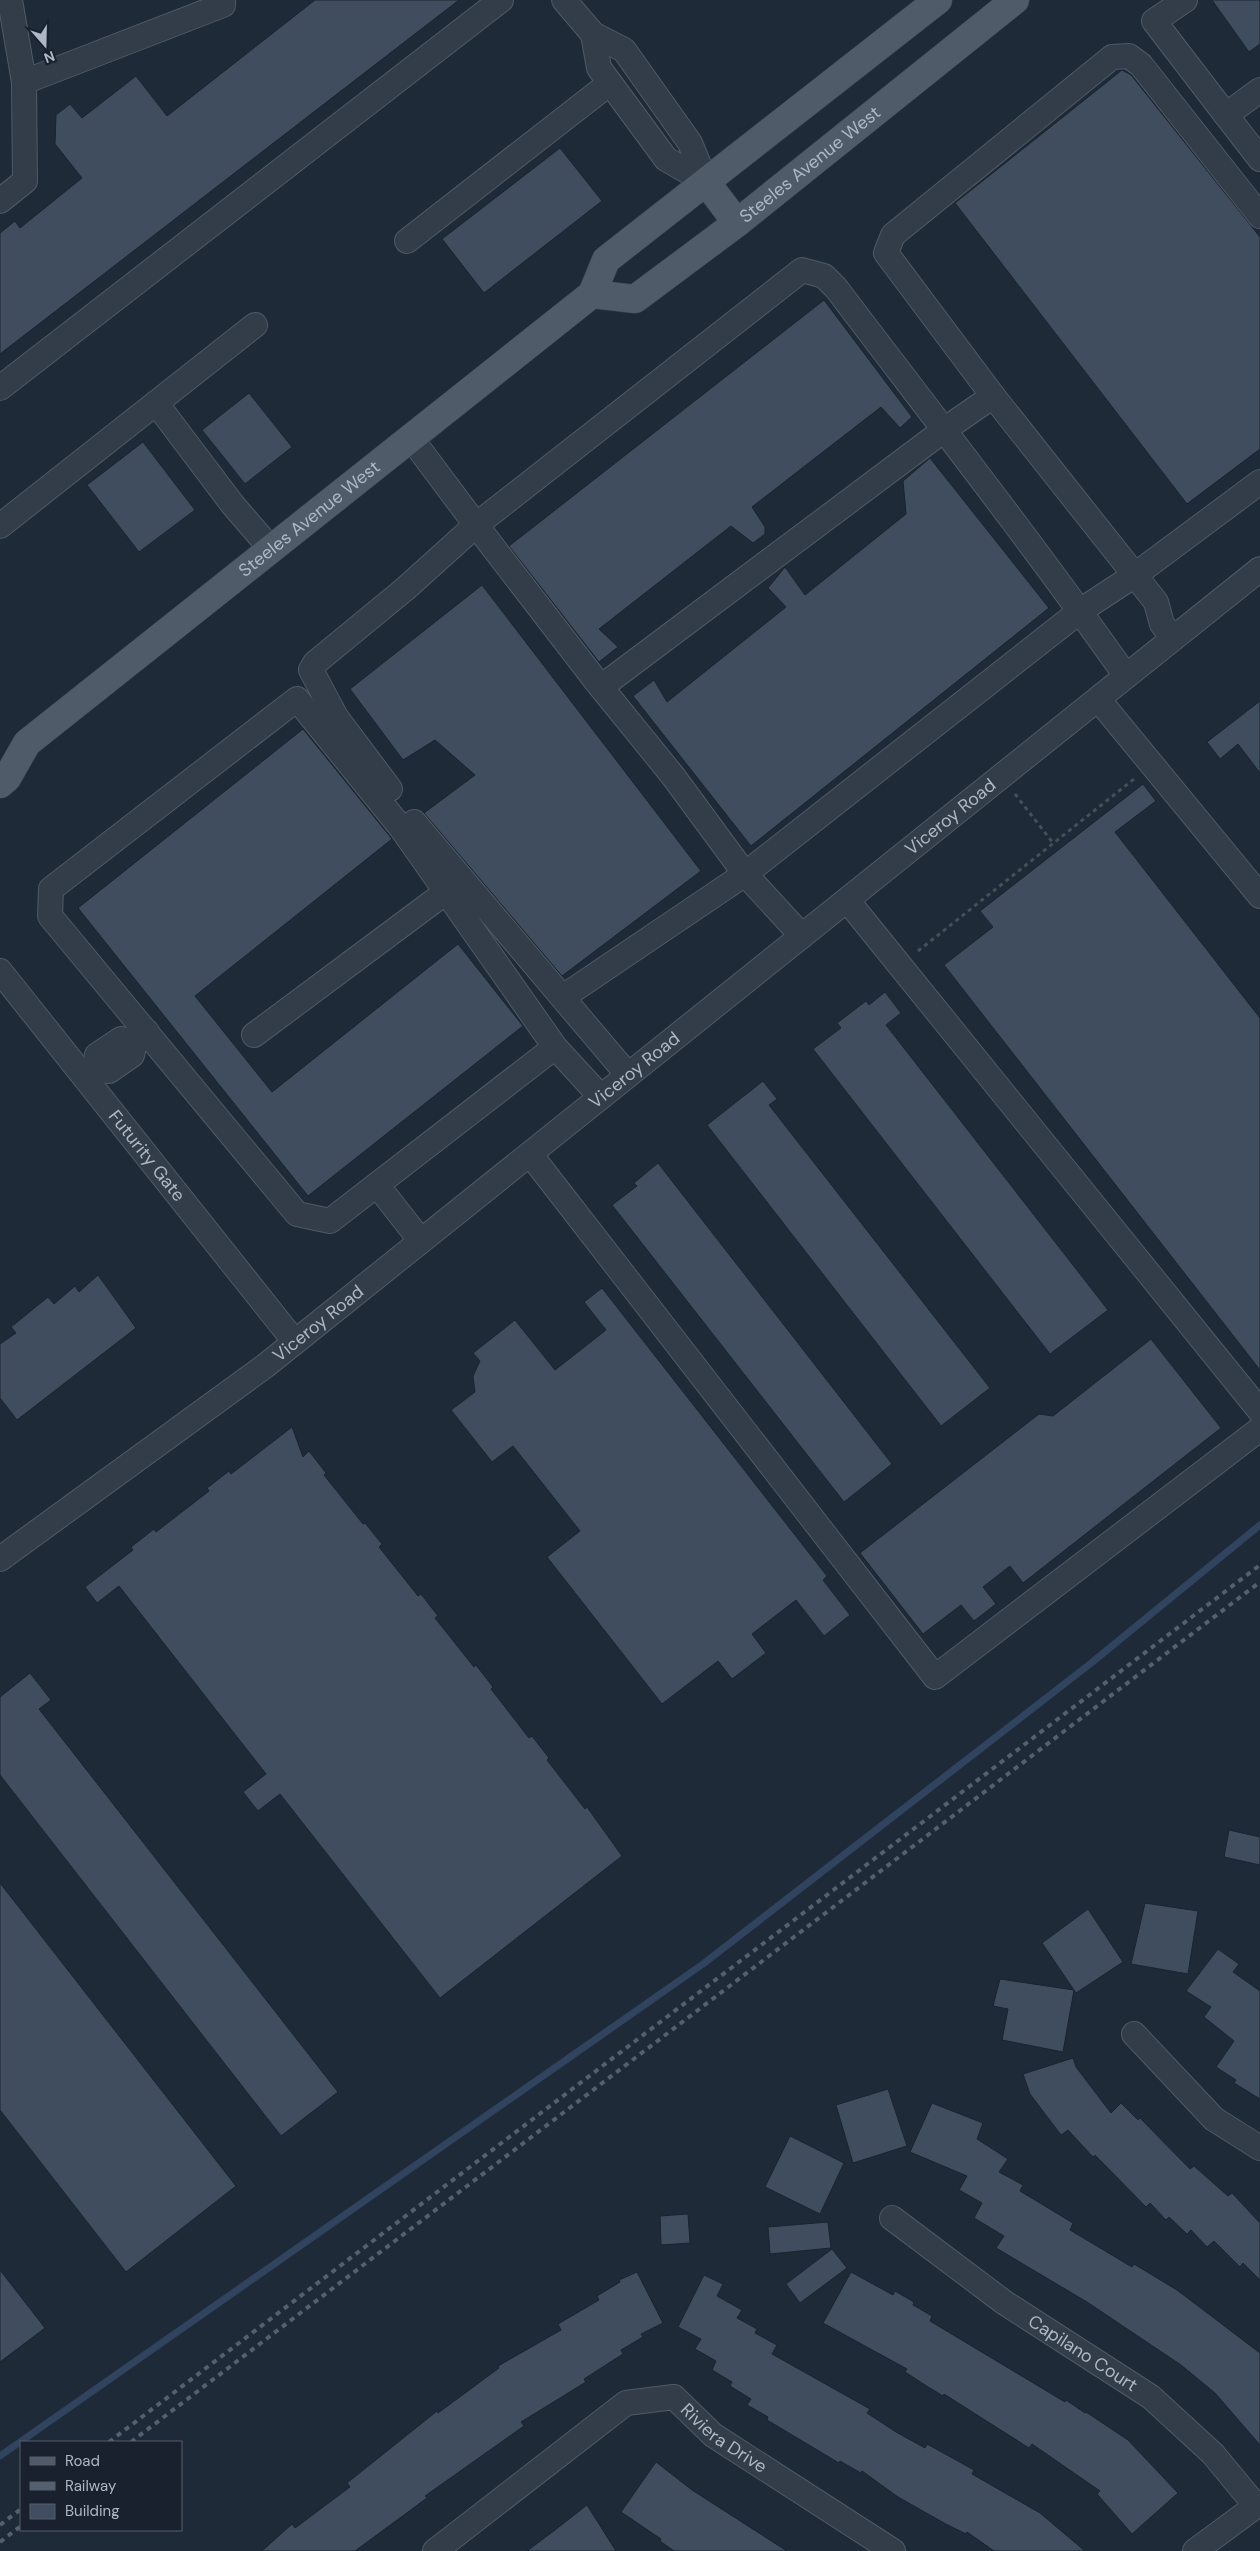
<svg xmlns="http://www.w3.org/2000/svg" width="1260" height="2551" font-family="'DM Sans',sans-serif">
<rect width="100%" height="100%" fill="#1f2a38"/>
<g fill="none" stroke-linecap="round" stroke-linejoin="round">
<path stroke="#30445f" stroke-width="7" d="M0 2456 703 1964 1090 1664 1260 1525"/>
</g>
<g fill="#404d5e" stroke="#1a232f">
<path d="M315 0H459L0 354V233L15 221 20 228 82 178 55 144 56 115 70 104 82 118 136 76 167 116Z"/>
<path d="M1212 0H1260V44L1249 52Z"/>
<path d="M1122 70 1131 75 1260 237V449L1187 504 955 203Z"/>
<path d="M560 148 602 201 484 293 442 239Z"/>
<path d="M824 300 912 417 900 428 881 407 752 507 765 527V534L753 543 731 526 599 629 618 647 599 662 509 546Z"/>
<path d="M249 393 292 447 245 484 202 430Z"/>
<path d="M143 442 195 510 139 552 87 485Z"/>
<path d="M930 458 1049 608 751 846 633 696 654 680 667 702 786 607 768 588 785 567 805 595 906 514 903 481Z"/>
<path d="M482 585 701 871 562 976 424 813 475 775 435 740 403 760 350 689Z"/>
<path d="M1260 701V773L1238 744 1220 759 1207 742Z"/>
<path d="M303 729 392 839 195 996 272 1092 458 944 523 1026 308 1196 78 908Z"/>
<path d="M1143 784 1156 801 1115 832 1260 1018V1370L944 965 993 927 980 911Z"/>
<path d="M885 992 901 1013 886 1025 1108 1310 1050 1354 813 1049 841 1028 837 1023 866 1001 869 1005Z"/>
<path d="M763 1081 777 1099 769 1105 990 1388 941 1426 707 1125Z"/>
<path d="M658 1163 892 1464 844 1502 612 1205 637 1186 634 1183Z"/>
<path d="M98 1275 136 1328 17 1420 0 1398V1344L16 1333 11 1327 48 1297 54 1304 75 1286 79 1292Z"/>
<path d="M602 1288 827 1576 823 1580 850 1615 824 1636 796 1600 752 1634 766 1653 732 1679 718 1661 662 1704 547 1557 580 1531 513 1446 492 1462 451 1410 475 1392 473 1376 480 1361 473 1353 515 1320 555 1370 606 1330 584 1302Z"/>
<path d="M1151 1339 1221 1428 1023 1583 1010 1566 983 1587 996 1604 974 1621 961 1605 923 1634 860 1553 1039 1414 1053 1416Z"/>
<path d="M292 1427 303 1457 309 1451 326 1473 324 1475 363 1524 365 1523 382 1544 379 1547 418 1596 421 1594 438 1616 435 1618 474 1667 476 1665 493 1687 491 1689 529 1738 532 1736 549 1758 547 1760 585 1809 587 1807 622 1856 440 1998 280 1794 258 1811 243 1792 266 1774 119 1586 97 1603 85 1587 133 1550 131 1547 154 1529 156 1532 209 1491 207 1488 229 1471 231 1474Z"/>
<path d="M30 1673 51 1700 39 1709 338 2092 281 2136 0 1775V1697Z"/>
<path d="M1229 1830 1260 1837V1865L1224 1857Z"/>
<path d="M0 1883 236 2186 126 2272 0 2110Z"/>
<path d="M1145 1903 1198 1911 1188 1974 1131 1964Z"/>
<path d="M1088 1909 1123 1962 1076 1993 1042 1943Z"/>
<path d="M1218 1949 1239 1964 1233 1972 1260 1991V2099L1234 2083 1236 2080 1216 2067 1234 2041 1204 2017 1211 2007 1186 1991Z"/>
<path d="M1000 1979 1074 1990 1063 2052 1002 2040 1008 2009 993 2006Z"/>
<path d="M1073 2058 1076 2067 1111 2113 1121 2103 1138 2120 1140 2118 1190 2169 1194 2166 1228 2196 1232 2193 1260 2223V2280L1243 2263 1240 2267 1214 2241 1207 2247 1191 2230 1187 2234 1169 2217 1166 2220 1150 2203 1146 2207 1095 2155 1093 2157 1068 2130 1061 2135 1030 2094 1023 2074Z"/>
<path d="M888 2089 907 2146 853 2163 836 2105Z"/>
<path d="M932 2103 983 2123 977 2139 1008 2159 999 2172 1023 2185 1020 2191 1073 2223 1070 2230 1132 2267 1134 2264 1177 2290 1260 2353V2445L1215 2393 1181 2365 1087 2302 996 2248 1004 2236 974 2218 982 2203 959 2190 967 2176 910 2152Z"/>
<path d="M790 2136 844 2163 820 2214 765 2187Z"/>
<path d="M688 2214 690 2243 661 2245 660 2216Z"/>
<path d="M828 2222 831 2248 770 2254 768 2227Z"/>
<path d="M832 2249 847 2268 800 2303 786 2284Z"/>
<path d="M0 2270 45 2328 0 2362Z"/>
<path d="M637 2272 663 2323 641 2334 643 2337 621 2350 623 2354 584 2379 586 2382 521 2422 524 2426 425 2496 427 2498 355 2551H262L292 2524 295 2528 350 2487 347 2483 437 2411 438 2413 499 2368 498 2366 561 2330 558 2324 599 2300 597 2296 620 2282 619 2280Z"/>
<path d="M851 2272 893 2295 895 2291 914 2302 913 2305 932 2316 930 2321 1065 2402 1066 2400 1085 2413 1086 2412 1128 2440 1178 2493 1132 2534 1097 2494 1100 2491 1032 2444 1029 2448 944 2394 943 2396 925 2385 905 2372 907 2369 823 2323Z"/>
<path d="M704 2275 723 2284 717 2296 742 2310 737 2318 757 2329 755 2333 777 2345 772 2354 870 2409 867 2413 896 2432 925 2448 927 2444 974 2470 972 2474 1040 2513 1085 2551H994L967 2532 966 2534 944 2523 898 2497 862 2471 861 2473 840 2461 839 2463 767 2420 768 2417 747 2405 751 2399 730 2386 732 2382 712 2370 716 2361 695 2349 701 2339 678 2327Z"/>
<path d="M656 2462 692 2490 787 2551H674L660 2541 661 2539 621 2512Z"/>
<path d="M587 2505 616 2551H527L555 2530Z"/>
</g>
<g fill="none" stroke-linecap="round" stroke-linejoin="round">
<defs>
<g id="minor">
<path d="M564 0 593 34 624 50 690 143 706 182"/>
<path d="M1185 0 1154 21 1226 115 1260 90"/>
<path d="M593 34 599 68 666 159 706 182"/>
<path d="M24 82 223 5V0"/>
<path d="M1226 115 1260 159"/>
<path d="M0 201 25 181 24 82 10 0"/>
<path d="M407 241 610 83"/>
<path d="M0 388 501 0"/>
<path d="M993 396 1156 602 1162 624 1173 638"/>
<path d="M156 403 233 505 271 549"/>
<path d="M411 438 476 525 802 270 824 276 836 288C933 416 1033 544 1126 676"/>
<path d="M0 526 255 325"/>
<path d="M601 687 944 430 993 396 886 253 893 235 1112 57 1129 56 1141 65 1260 216"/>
<path d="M1098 699 1260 896"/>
<path d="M390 789 336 717 311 670 315 663 405 589 476 525 596 681 673 776 745 874 802 936"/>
<path d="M414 822 628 1075"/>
<path d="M847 900 1260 1411"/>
<path id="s1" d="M0 971 295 1342"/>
<path d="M563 997 745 874 1080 611 1135 575 1260 482"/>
<path d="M254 1035 446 892"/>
<path d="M555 1047 330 1221 297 1214 50 916 51 889 297 699 402 829 555 1047 601 1097"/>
<path d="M94 1070 109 1071 132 1055 135 1042 147 1032"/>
<path d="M86 1077 94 1070 97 1055 121 1039 135 1042"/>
<path d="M530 1154 935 1677 1260 1429"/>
<path d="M377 1185 421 1241"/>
<path id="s2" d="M0 1559 265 1366 1260 569"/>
<path d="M1134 2034 1214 2119 1260 2148"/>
<path id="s3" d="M892 2218 1005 2303 1151 2397 1213 2454 1256 2506"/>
<path id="s4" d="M435 2551 626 2403 674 2397 713 2435 893 2551"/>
<path d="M1195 2551 1260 2503"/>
</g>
<g id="major">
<path d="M706 182 737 223"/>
<path id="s5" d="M592 294 635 299 737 223 1015 0"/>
<path id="s6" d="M0 784 7 778 27 743 592 294 606 260 938 0"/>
</g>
</defs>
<use href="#minor" stroke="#505a67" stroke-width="26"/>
<use href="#major" stroke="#3c4552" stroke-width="29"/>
<g stroke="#3f5457" stroke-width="3" stroke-dasharray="4 4" stroke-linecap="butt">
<path d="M1015 794 1053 843"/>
<path d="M918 951 1134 779"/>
</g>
<use href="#minor" stroke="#333c49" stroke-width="24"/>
<use href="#major" stroke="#505b69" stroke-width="28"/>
<g stroke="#546070" stroke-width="4" stroke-dasharray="5 5" stroke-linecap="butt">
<path d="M109 2442 1260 1565"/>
<path d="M131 2442 1260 1582"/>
<path d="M0 2525 21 2509"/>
<path d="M0 2542 21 2526"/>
</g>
</g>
<g text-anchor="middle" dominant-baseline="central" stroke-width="4" stroke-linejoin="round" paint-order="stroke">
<g font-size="18" fill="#adb7c6" stroke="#18212d">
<text stroke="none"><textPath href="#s5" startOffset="264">Steeles Avenue West</textPath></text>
<text stroke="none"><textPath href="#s6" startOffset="410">Steeles Avenue West</textPath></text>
<text stroke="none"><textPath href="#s2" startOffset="1206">Viceroy Road</textPath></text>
<text stroke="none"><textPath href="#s2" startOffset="801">Viceroy Road</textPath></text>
<text stroke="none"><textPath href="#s1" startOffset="236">Futurity Gate</textPath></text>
<text stroke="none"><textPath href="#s2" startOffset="396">Viceroy Road</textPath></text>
<text stroke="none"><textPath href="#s3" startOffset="234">Capilano Court</textPath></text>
<text stroke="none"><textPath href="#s4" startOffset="355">Riviera Drive</textPath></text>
</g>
</g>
<rect x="20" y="2441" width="162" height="90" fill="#18212d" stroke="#545d6a"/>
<rect x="30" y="2457" width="25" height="8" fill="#505b69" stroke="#545d6a"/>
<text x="65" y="2466" font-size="15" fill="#adb7c6">Road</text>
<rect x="30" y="2482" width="25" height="8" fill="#546070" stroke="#545d6a"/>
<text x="65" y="2491" font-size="15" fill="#adb7c6">Railway</text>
<rect x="30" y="2504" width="25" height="15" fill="#404d5e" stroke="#545d6a"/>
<text x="65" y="2516" font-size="15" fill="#adb7c6">Building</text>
<g transform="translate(45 45) rotate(160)" stroke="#18212d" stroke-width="4" paint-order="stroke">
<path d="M0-4L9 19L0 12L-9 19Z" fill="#adb7c6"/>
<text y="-8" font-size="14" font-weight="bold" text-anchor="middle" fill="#adb7c6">N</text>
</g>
</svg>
